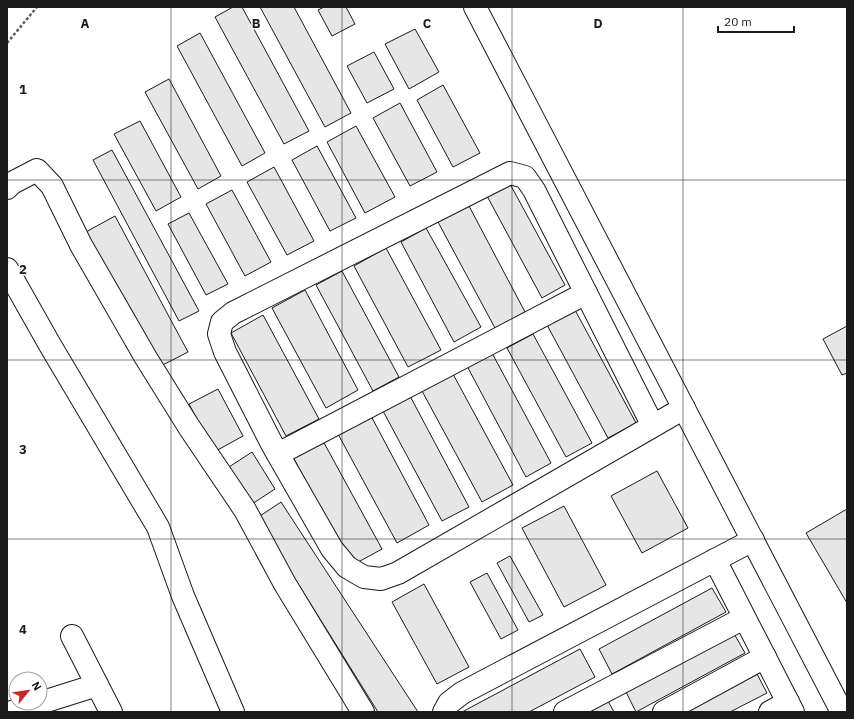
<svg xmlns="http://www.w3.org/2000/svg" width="854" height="719" font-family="'IBM Plex Sans',sans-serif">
<rect width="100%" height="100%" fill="#fff"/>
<g fill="#e6e6e6" stroke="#1a1a1a">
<path d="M233 7H242L309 131 284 144 215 17Z"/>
<path d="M260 7H294L351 113 325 127Z"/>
<path d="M324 7H346L355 24 332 36 318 10Z"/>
<path d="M415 29 439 72 409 89 385 44Z"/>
<path d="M200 33 265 153 242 166 177 46Z"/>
<path d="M374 52 394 89 367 103 347 66Z"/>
<path d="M169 79 221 176 198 189 145 92Z"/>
<path d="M443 85 480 153 453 167 417 100Z"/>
<path d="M400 103 437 172 410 186 373 118Z"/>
<path d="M140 121 181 197 156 211 114 134Z"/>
<path d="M356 126 395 197 365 213 327 142Z"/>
<path d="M317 146 356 218 330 231 292 160Z"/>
<path d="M112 150 199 311 179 321 93 160Z"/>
<path d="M274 167 314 241 287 255 247 182Z"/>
<path d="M510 184 565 285 542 298 487 196Z"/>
<path d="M232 190 271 262 245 276 206 204Z"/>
<path d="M469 206 525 312 495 328 438 222Z"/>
<path d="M189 213 228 284 206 295 168 224Z"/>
<path d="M115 216 188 352 157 368 84 233Z"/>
<path d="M426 228 481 327 454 342 401 242Z"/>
<path d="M386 248 441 350 408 367 354 266Z"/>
<path d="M342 271 399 377 373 391 316 285Z"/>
<path d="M305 290 358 390 326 408 272 308Z"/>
<path d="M575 310 636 423 608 438 547 325Z"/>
<path d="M263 315 319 419 286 436 231 333Z"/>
<path d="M847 326V373L842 375 823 339Z"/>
<path d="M533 334 592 443 566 457 507 348Z"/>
<path d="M492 353 551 463 526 477 467 366Z"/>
<path d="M453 374 513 485 482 502 422 391Z"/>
<path d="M218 389 243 436 214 452 189 404Z"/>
<path d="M410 396 469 507 442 521 383 411Z"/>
<path d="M371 416 429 525 397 543 338 434Z"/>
<path d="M323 441 382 549 351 566 293 457Z"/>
<path d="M252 452 275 489 252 504 229 467Z"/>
<path d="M657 471 688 528 642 553 611 496Z"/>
<path d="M281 502 418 712H378L257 518Z"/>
<path d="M564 506 606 585 564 607 522 528Z"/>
<path d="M847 509V603L806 533Z"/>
<path d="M510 556 543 615 529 622 497 563Z"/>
<path d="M487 573 518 630 501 639 470 582Z"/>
<path d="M424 584 469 667 437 684 392 602Z"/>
<path d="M712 588 726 612 612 674 599 649Z"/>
<path d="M732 630 745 653 636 712 624 688Z"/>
<path d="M580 649 595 677 529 712H462Z"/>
<path d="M757 674 767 693 730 712H686Z"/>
<path d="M608 701 614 712H586Z"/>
</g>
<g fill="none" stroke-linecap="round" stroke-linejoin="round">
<defs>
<g id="minor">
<path d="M475 7 842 712"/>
<path d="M7 188 12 183 37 170 52 186 81 245 146 358 189 427 245 510 285 584 363 712"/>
<path d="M7 269 50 345 158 527 183 596 233 712"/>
<path d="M653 426 534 190 525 177 510 173 233 313 222 322 219 334 225 352 272 444 332 549 347 567 364 577 381 579 398 573 653 426 684 408"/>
<path d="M278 454 586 293"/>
<path d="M715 560 793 712"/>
<path d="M72 636 111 712"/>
<path d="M40 703 97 685"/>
<path d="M12 712 40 703"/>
<path d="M444 712 449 703 462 693 753 540"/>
<path d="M565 712 744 618"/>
<path d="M664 712 765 657"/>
<path d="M770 712 788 702"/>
</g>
</defs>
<use href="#minor" stroke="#1a1a1a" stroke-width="24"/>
<path stroke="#5f5f5f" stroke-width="2.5" stroke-dasharray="3 2" stroke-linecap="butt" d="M7 43 37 7"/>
<use href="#minor" stroke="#fff" stroke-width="22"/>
</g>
<path fill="none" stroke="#1a1a1a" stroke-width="1" stroke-opacity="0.55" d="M171 7V712M342 7V712M512 7V712M683 7V712M7 180H847M7 360H847M7 539H847"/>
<g font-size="13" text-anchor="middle" font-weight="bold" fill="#1a1a1a" stroke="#fff" stroke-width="3" stroke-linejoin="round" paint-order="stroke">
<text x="85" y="28">A</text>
<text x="256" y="28">B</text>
<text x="427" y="28">C</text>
<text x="598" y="28">D</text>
<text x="23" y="94">1</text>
<text x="23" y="274">2</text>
<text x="23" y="454">3</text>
<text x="23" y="634">4</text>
</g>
<rect width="854" height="719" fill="none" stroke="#1a1a1a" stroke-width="16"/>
<g transform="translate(28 691) rotate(60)"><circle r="19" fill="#ffffff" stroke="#a3a3a3"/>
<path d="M0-3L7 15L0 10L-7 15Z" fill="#c62828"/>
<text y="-6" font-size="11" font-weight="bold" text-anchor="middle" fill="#1a1a1a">N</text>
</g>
<path d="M718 26v6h76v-6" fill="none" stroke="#1a1a1a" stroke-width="2"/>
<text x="724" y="26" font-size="12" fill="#1a1a1a" stroke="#ffffff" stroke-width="3" paint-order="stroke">20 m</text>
</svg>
